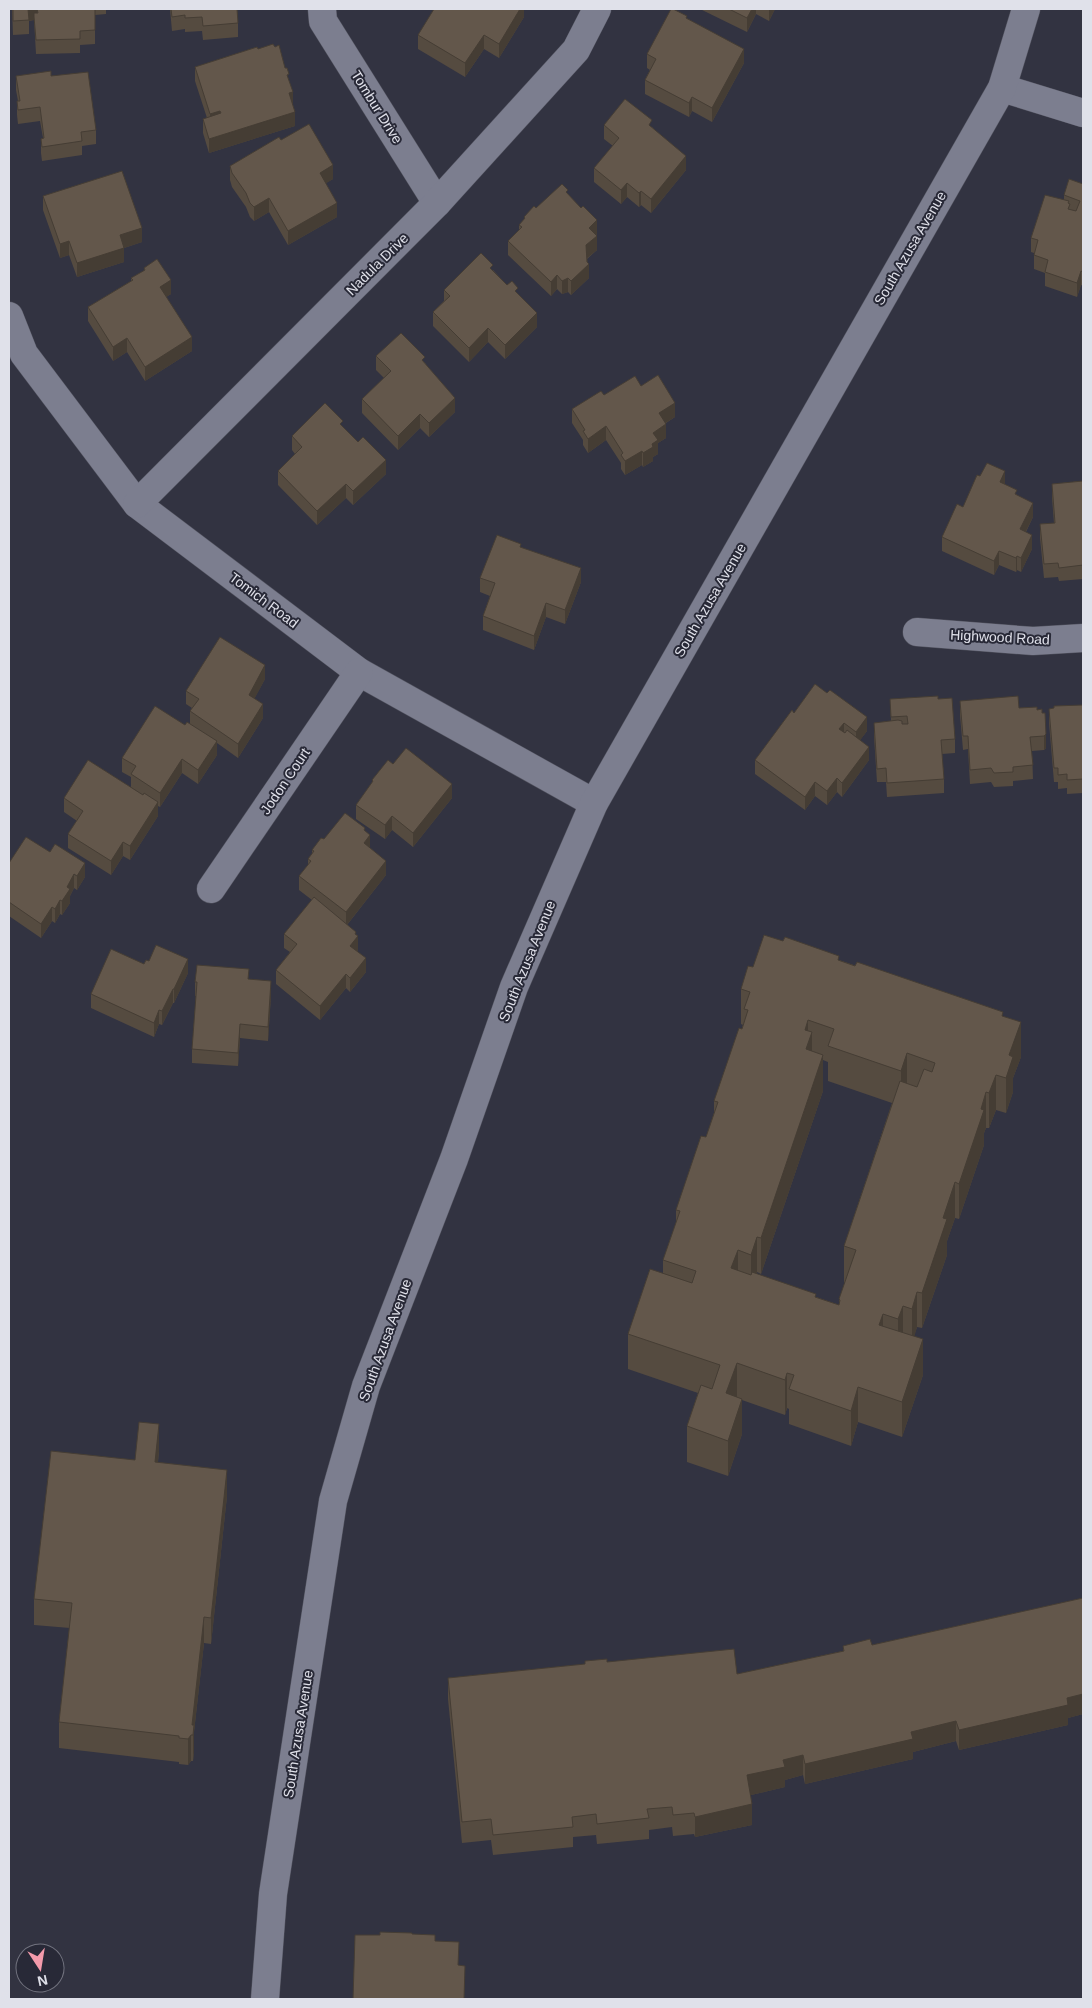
<svg xmlns="http://www.w3.org/2000/svg" width="1092" height="2008" font-family="Helvetica,sans-serif">
<rect width="100%" height="100%" fill="#323341"/>
<g fill="none" stroke-linecap="round" stroke-linejoin="round">
<defs>
<g id="minor">
<path d="M322 9 323 21 437 203"/>
<path d="M1002 88 1083 113"/>
<path d="M9 316 24 354 137 504 359 672 594 803"/>
<path d="M137 504 437 203 576 50 597 9"/>
<path d="M917 632 1033 641 1083 638"/>
<path d="M211 889 359 672"/>
</g>
<path id="tertiary" d="M265 1999 273 1894 333 1501 366 1386 454 1159 514 987 594 803 1002 88 1026 9"/>
</defs>
<use href="#minor" stroke="#51525e" stroke-width="29"/>
<use href="#tertiary" stroke="#51525e" stroke-width="29"/>
<use href="#minor" stroke="#7c7e8f" stroke-width="28"/>
<use href="#tertiary" stroke="#7c7e8f" stroke-width="28"/>
</g>
<g fill="#554b40" fill-rule="evenodd">
<path d="M12 9H106V14L95 15V44L80 45V53L36 54 34 20 29 21V34L13 35Z"/>
<path d="M170 9H237L238 23V37L203 40 202 31 185 32V29L172 31Z"/>
<path d="M524 9V17L499 58 484 49 465 77 418 49V35Z"/>
<path d="M700 9H775L769 21 756 14 747 32Z"/>
<path d="M687 19 744 63 712 122 692 111 689 117 645 94V80L650 70 647 68V54Z"/>
<path d="M258 49 289 81 295 126 209 153 203 133V119L207 118 195 81V67Z"/>
<path d="M16 76H51L96 130V144L82 146V155L42 161 41 153V139L43 138 40 121 18 124 17 115V101H18L16 90Z"/>
<path d="M604 125 652 127 686 170 651 213 641 205 639 207 627 197 621 204 594 182V168L613 146 604 139Z"/>
<path d="M281 140 333 179 326 183 337 217 288 245 269 212 254 221 250 217 246 207 232 187 230 180V166Z"/>
<path d="M1083 184V286L1081 285 1077 297 1045 286V273L1034 269V253L1031 252V238L1064 200V195Z"/>
<path d="M568 194 597 234 596 235 597 250 587 259 589 278 571 295 568 292 562 294 557 289 551 296 508 255V241L519 230V225L524 220V217L536 208Z"/>
<path d="M43 196 142 242 124 248V262L77 277 69 255 60 258 43 210Z"/>
<path d="M144 268 171 294 166 297 192 351 145 381 127 352 113 361 88 321V307L131 281V278L144 271Z"/>
<path d="M493 270 507 285 518 294 537 327 505 359 488 342 469 362 433 326V312L444 301V290Z"/>
<path d="M376 356 425 363 455 412 429 437 420 428 398 450 362 413V399L384 378 376 370Z"/>
<path d="M641 386 675 417 666 423V438L658 443V454L653 457V461L643 467 642 465 625 475 621 469V463L606 440 588 453 583 445V440L572 423V409L604 395Z"/>
<path d="M343 427 386 474 353 505 346 498 317 525 278 485V471L295 454 292 450V436Z"/>
<path d="M1083 481V579L1059 581 1058 577 1044 578 1040 538V524L1054 523 1052 498V484Z"/>
<path d="M1005 485 1017 495 1033 517 1026 532 1032 549 1021 572 1017 570 1016 572 999 565 994 575 942 551V537L963 507Z"/>
<path d="M521 547 581 582 565 624 546 617 534 650 483 630V616L490 596 480 592V578Z"/>
<path d="M265 679 254 699 263 718 238 758 217 743V755L198 784 182 773 160 807 158 806V816L130 860 123 856 111 875 68 848V834L77 821 64 812V798L131 787V777L122 772V758L185 725 190 724V711L192 708 186 704V691Z"/>
<path d="M815 684 867 731 860 740 869 760 842 797 837 792 827 805 815 796 805 810 755 774V760L794 713Z"/>
<path d="M890 699 955 739V753L942 754 944 779V793L887 797 886 782H877L874 737V723L891 721Z"/>
<path d="M960 701 1019 708 1037 710 1042 713 1046 748 1044 750 1032 751 1033 779 1013 781V786L994 787 991 782 970 784 968 749 963 750 960 715Z"/>
<path d="M1083 705V793L1067 794V788L1058 789V782H1054L1049 723V709Z"/>
<path d="M393 764 452 798 413 847 392 830 385 839 356 819V805L372 783V780Z"/>
<path d="M365 831 370 848 386 875 347 925 356 934 358 950 357 951 366 972 350 992 346 988 320 1020 276 984V970L290 952 284 948V934L312 900 299 890V876L308 865V859L312 854V850L324 839Z"/>
<path d="M9 863 85 877 77 890 74 888 70 896V903L62 915 60 914 55 923 52 921 41 938 9 916Z"/>
<path d="M839 960 1003 1016 1021 1057 1013 1078V1092L1006 1113 996 1110 989 1128H986L984 1133V1145L959 1219 955 1218 947 1241V1255L922 1328 917 1327 914 1336 923 1375 902 1437 858 1422 851 1446 789 1424V1409L787 1408 785 1415 742 1400V1434L728 1476 687 1462V1426L698 1393 628 1369V1334L663 1273V1260L676 1223V1210L706 1137 714 1113V1101L743 1025 741 1024V989L753 967ZM823 1060 828 1062V1081L892 1103 844 1246V1282H845L839 1299V1305L816 1297 756 1274 757 1272 761 1274 823 1091Z"/>
<path d="M144 964 188 973 174 1003H173L162 1025 159 1024 154 1037 91 1008V994Z"/>
<path d="M249 979 271 995 268 1041 240 1038 238 1066 192 1063V1049L196 996H195V982Z"/>
<path d="M1082 1181H1083V1223L1082 1217Z"/>
<path d="M159 1451 158 1462 227 1496 211 1644 204 1643 194 1732V1752L193 1761H191L188 1765 179 1764V1762L59 1748V1722L70 1628 34 1625V1599L135 1460Z"/>
<path d="M1083 1598V1714L1068 1718V1725L959 1750 956 1741 913 1752V1759L805 1784 803 1775 785 1780V1787L751 1795 752 1825 695 1837 694 1834 673 1836 672 1827 649 1830V1839L597 1844 596 1835 573 1837V1847L493 1855 491 1840 462 1843 448 1699V1678L607 1662 737 1674 843 1651V1646L872 1645Z"/>
</g>
<g fill="#453d34">
<path d="M28 9H37V19L29 21Z"/>
<path d="M520 9H524V17L499 58V44Z"/>
<path d="M752 9H756V14L747 32V18Z"/>
<path d="M769 9H775L769 21Z"/>
<path d="M484 35V49L465 77V63Z"/>
<path d="M744 49V63L712 122V108Z"/>
<path d="M293 92V106L289 93Z"/>
<path d="M692 97V111L689 117V103Z"/>
<path d="M220 111V125L210 128V114Z"/>
<path d="M295 112V126L209 153V139Z"/>
<path d="M686 156V170L651 213V199Z"/>
<path d="M333 165V179L320 187V173Z"/>
<path d="M627 183V197L621 204V190Z"/>
<path d="M641 191V205L639 207V193Z"/>
<path d="M269 198V212L254 221V207Z"/>
<path d="M337 203V217L288 245V231Z"/>
<path d="M597 220V234L589 242V228Z"/>
<path d="M142 228V242L124 248V262L77 277V263L120 235Z"/>
<path d="M597 236V250L586 259V245Z"/>
<path d="M69 241V255L60 258V244Z"/>
<path d="M589 264V278L571 295V281Z"/>
<path d="M1081 271V285L1077 297V283Z"/>
<path d="M557 275V289L551 296V282Z"/>
<path d="M568 278V292L562 294V281Z"/>
<path d="M171 280V294L160 301V287Z"/>
<path d="M537 313V327L505 359V345Z"/>
<path d="M488 328V342L469 362V348Z"/>
<path d="M192 337V351L145 381V367Z"/>
<path d="M127 338V352L113 361V347Z"/>
<path d="M455 398V412L429 437V423Z"/>
<path d="M675 403V417L659 427V413Z"/>
<path d="M420 414V428L398 450V436Z"/>
<path d="M666 424V438L658 443V454L653 457V461L643 467V453L653 433Z"/>
<path d="M606 426V440L588 453V439Z"/>
<path d="M642 451V465L625 475V461Z"/>
<path d="M386 460V474L353 505V491Z"/>
<path d="M1005 471V485L1000 482Z"/>
<path d="M346 484V498L317 525V511Z"/>
<path d="M1033 503V517L1020 543V529Z"/>
<path d="M1032 535V549L1021 572V558Z"/>
<path d="M999 551V565L994 575V561Z"/>
<path d="M1017 556V570L1016 572V558Z"/>
<path d="M581 568V582L565 624V610Z"/>
<path d="M546 603V617L534 650V636Z"/>
<path d="M265 665V679L249 709V695Z"/>
<path d="M263 704V718L238 758V744Z"/>
<path d="M867 717V731L856 746V732Z"/>
<path d="M844 723V736L839 729Z"/>
<path d="M1046 734V748L1044 750V736Z"/>
<path d="M217 741V755L198 784V770Z"/>
<path d="M869 747V760L842 797V783Z"/>
<path d="M182 759V773L160 807V793Z"/>
<path d="M837 778V792L827 805V791Z"/>
<path d="M815 782V796L805 810V797Z"/>
<path d="M452 784V798L413 847V833Z"/>
<path d="M158 802V816L130 860V846Z"/>
<path d="M392 816V830L385 839V825Z"/>
<path d="M365 828V842L370 835V849L364 857V830Z"/>
<path d="M123 842V856L111 875V861Z"/>
<path d="M386 861V875L346 926V912Z"/>
<path d="M85 863V877L77 890V876Z"/>
<path d="M74 874V888L70 896V903L62 915V901L67 887Z"/>
<path d="M60 900V914L55 923V909Z"/>
<path d="M52 907V921L41 938V924Z"/>
<path d="M10 918V932L9 934V920Z"/>
<path d="M356 932V939L358 936V950L350 960V946Z"/>
<path d="M366 958V972L350 992V978Z"/>
<path d="M188 959V973L174 1003V989Z"/>
<path d="M346 974V988L320 1020V1006Z"/>
<path d="M271 981V995L268 1041V1027Z"/>
<path d="M173 989V1003L162 1025V1011Z"/>
<path d="M159 1010V1024L154 1037V1023Z"/>
<path d="M808 1020V1042L812 1032V1067L806 1084 805 1030Z"/>
<path d="M1021 1022V1057L1013 1078V1092L1006 1113V1078L1009 1055Z"/>
<path d="M240 1024V1038L238 1066V1053Z"/>
<path d="M907 1053V1089L901 1106V1071Z"/>
<path d="M823 1055V1091L761 1274V1238Z"/>
<path d="M996 1075V1110L989 1128V1093Z"/>
<path d="M986 1092V1128L984 1133V1145L959 1219V1184L981 1109Z"/>
<path d="M955 1182V1218L947 1241V1255L922 1328V1293L943 1218Z"/>
<path d="M757 1237V1272L751 1290V1255Z"/>
<path d="M738 1250V1286L731 1268Z"/>
<path d="M917 1292V1327L912 1345V1309Z"/>
<path d="M903 1306V1342L898 1354V1319Z"/>
<path d="M883 1314V1349L879 1325Z"/>
<path d="M923 1339V1375L902 1437V1402Z"/>
<path d="M737 1363V1399L726 1393Z"/>
<path d="M787 1373V1408L785 1415V1380Z"/>
<path d="M858 1387V1422L851 1446V1411Z"/>
<path d="M742 1399V1434L728 1476V1441Z"/>
<path d="M159 1424V1451L155 1488V1462Z"/>
<path d="M227 1470V1496L211 1644V1618Z"/>
<path d="M204 1617V1643L194 1732V1752L193 1761V1735L192 1725Z"/>
<path d="M1083 1694V1714L1068 1718V1725L959 1750V1730L1067 1698Z"/>
<path d="M956 1721V1741L913 1752V1759L805 1784V1764L911 1732Z"/>
<path d="M191 1735V1761L188 1765V1739Z"/>
<path d="M803 1755V1775L785 1780V1787L747 1796V1775L783 1760Z"/>
<path d="M752 1804V1825L695 1837V1817Z"/>
</g>
<g fill="#63574b" stroke="#453d34" fill-rule="evenodd">
<path d="M13 9H28L29 20 13 21Z"/>
<path d="M37 9H95V30L80 31V39L36 40 34 17V13H38Z"/>
<path d="M171 9H237L238 23 203 26 202 17 185 18V15L172 17Z"/>
<path d="M434 9H520L499 44 484 35 465 63 418 35Z"/>
<path d="M671 9H673L687 16 686 18 744 49 712 108 692 97 689 103 645 80 656 59 647 54Z"/>
<path d="M729 9H752L747 18Z"/>
<path d="M273 44 275 47 279 45 285 68H287L289 74 287 75 293 92 289 93 295 112 209 139 203 119 221 113 220 111 210 114 195 67 257 47 258 49Z"/>
<path d="M51 71V76L88 72 96 130 81 132 82 141 42 147 41 139 44 138 40 107 18 110 17 101H20L16 76Z"/>
<path d="M625 99 652 120 649 125 686 156 651 199 641 191 639 193 627 183 621 190 594 168 619 138 604 125Z"/>
<path d="M309 124 333 165 320 173 337 203 288 231 269 198 254 207 250 203 246 193 232 173 230 166 279 137 281 140Z"/>
<path d="M122 171 142 228 120 235 124 248 77 263 69 241 60 244 43 196Z"/>
<path d="M1069 179 1083 184V272L1081 271 1077 283 1045 272 1048 260 1034 255 1038 240 1031 238 1045 195 1069 201 1068 203 1070 204 1068 209 1076 211 1080 201 1064 195Z"/>
<path d="M562 184 568 190 566 192 581 208 583 206 597 220 589 228 597 236 586 245 587 262 589 264 571 281 568 278 562 281 557 275 551 282 508 241 522 227 519 225 525 218 524 217 534 206 536 208Z"/>
<path d="M481 253 493 265 490 268 507 285 512 281 518 288 515 291 537 313 505 345 488 328 469 348 433 312 450 296 444 290Z"/>
<path d="M157 259 171 280 160 287 192 337 145 367 127 338 113 347 88 307 133 280 131 278 145 270 144 268Z"/>
<path d="M401 333 425 357 422 360 455 398 429 423 420 414 398 436 362 399 391 371 376 356Z"/>
<path d="M658 375 675 403 659 413 666 424 653 433 658 440 652 444 653 447 643 453 642 451 625 461 621 455 623 453 606 426 588 439 583 431 585 430 572 409 601 391 604 395 635 376 641 386Z"/>
<path d="M325 403 343 421 340 424 358 442 363 437 386 460 353 491 346 484 317 511 278 471 302 447 292 436Z"/>
<path d="M987 463 1005 471 1000 482 1017 490 1015 494 1033 503 1020 529 1032 535 1021 558 1017 556 1016 558 999 551 994 561 942 537 957 504 963 507 977 475 980 476Z"/>
<path d="M1083 481V565L1059 568 1058 563 1044 564 1040 524 1055 523 1052 484Z"/>
<path d="M497 535 521 544 520 547 581 568 565 610 546 603 534 636 483 616 495 583 480 578Z"/>
<path d="M220 637 265 665 249 695 263 704 238 744 190 711 199 699 186 691Z"/>
<path d="M815 684 827 693 830 690 867 717 856 732 844 723 839 729 845 733 847 730 869 747 842 783 837 778 827 791 815 782 805 797 755 760 792 710 794 713Z"/>
<path d="M938 696V699L952 698 955 739 941 740 944 779 887 783 886 768 877 769 874 723 898 720 902 721V724H908L907 716 891 717 890 699Z"/>
<path d="M1018 696 1019 708 1037 707V710L1042 709V713H1045L1046 734 1044 736 1030 737 1033 765 1013 767V772L994 773 991 768 970 770 968 736H963L960 701Z"/>
<path d="M1083 705V779L1067 780V774L1058 775V768H1054L1049 709 1054 708V706Z"/>
<path d="M155 706 185 725 187 722 217 741 198 770 182 759 160 793 131 774 136 766 122 758Z"/>
<path d="M406 748 452 784 413 833 392 816 385 825 356 805 373 781 372 780 388 760 393 764Z"/>
<path d="M88 760 143 795 144 793 158 802 130 846 123 842 111 861 68 834 83 811 64 798Z"/>
<path d="M345 813 365 828 364 830 370 835 364 843 386 861 346 912 299 876 311 861 308 859 314 851 312 850 321 838 324 839Z"/>
<path d="M26 837 50 852 55 844 85 863 77 876 74 874 67 887 70 889 62 901 60 900 55 909 52 907 41 924 9 902V863Z"/>
<path d="M314 897 356 932 355 934 358 936 350 946 366 958 350 978 346 974 320 1006 276 970 297 944 284 934Z"/>
<path d="M764 935 783 941 785 937 839 956 838 960 855 966 857 962 1003 1012 1002 1016 1021 1022 1009 1055 1013 1057 1006 1078 996 1075 989 1093 986 1092 981 1109 984 1110 959 1184 955 1182 943 1218 947 1219 922 1293 917 1292 912 1309 903 1306 898 1319 883 1314 879 1325 923 1339 902 1402 858 1387 851 1411 789 1389 794 1375 787 1373 785 1380 737 1363 726 1393 742 1399 728 1441 687 1426 701 1385 712 1389 720 1365 628 1334 650 1269 692 1283 696 1271 663 1260 680 1211 676 1210 701 1136 706 1137 718 1102 714 1101 739 1028 742 1029 748 1010 744 1009 750 992 741 989 748 966 753 967ZM808 1020 834 1029 828 1046 901 1071 907 1053 935 1063 932 1072 924 1069 917 1087 900 1081 844 1246 856 1250 839 1299 840 1300 839 1305 815 1297 816 1294 752 1272 751 1275 731 1268 738 1250 751 1255 757 1237 761 1238 823 1055 806 1049 812 1032 805 1030Z"/>
<path d="M156 945 188 959 174 989H173L162 1011 159 1010 154 1023 91 994 111 949 144 964 146 960 149 961Z"/>
<path d="M197 965 249 969 248 979 271 981 268 1027 240 1024 238 1053 192 1049 197 982H195Z"/>
<path d="M139 1422 159 1424 155 1462 227 1470 211 1618 204 1617 192 1725H194L193 1735H191L188 1739 179 1738V1736L59 1722 72 1603 34 1599 51 1451 135 1460Z"/>
<path d="M1083 1598V1694L1067 1698 1068 1705 959 1730 956 1721 911 1732 913 1739 805 1764 803 1755 783 1760 785 1767 747 1775 752 1804 695 1817 694 1813 673 1815 672 1807 647 1809 649 1818 597 1824 596 1814 572 1817 573 1827 493 1835 491 1819 462 1822 448 1678 585 1664V1661L607 1659V1662L734 1649 737 1674 844 1651 843 1646 870 1639 872 1645Z"/>
<path d="M380 1932 412 1933V1934L435 1935V1941L459 1942 458 1965 465 1966 464 1999H353L355 1935H380Z"/>
</g>
<g text-anchor="middle" dominant-baseline="central" stroke-width="4" stroke-linejoin="round" paint-order="stroke">
<g font-size="14" fill="#e0e1ea" stroke="#282937">
<text transform="translate(377 107) rotate(58)">Tombur Drive</text>
<text transform="translate(910 248) rotate(-60)">South Azusa Avenue</text>
<text transform="translate(377 264) rotate(-45)">Nadula Drive</text>
<text transform="translate(264 600) rotate(37)">Tomich Road</text>
<text transform="translate(710 600) rotate(-60)">South Azusa Avenue</text>
<text transform="translate(1000 637) rotate(3)">Highwood Road</text>
<text transform="translate(285 781) rotate(-56)">Jodon Court</text>
<text transform="translate(527 961) rotate(-68)">South Azusa Avenue</text>
<text transform="translate(385 1340) rotate(-70)">South Azusa Avenue</text>
<text transform="translate(298 1734) rotate(-81)">South Azusa Avenue</text>
</g>
</g>
<rect width="1092" height="2008" fill="none" stroke="#e0e1ea" stroke-width="20"/>
<g transform="translate(40 1968) rotate(168)"><circle r="24" fill="#282937" stroke="#72737f"/>
<path d="M0-4L9 19L0 12L-9 19Z" fill="#f39aab"/>
<text y="-8" font-size="14" font-weight="bold" text-anchor="middle" fill="#e0e1ea">N</text>
</g>
</svg>
